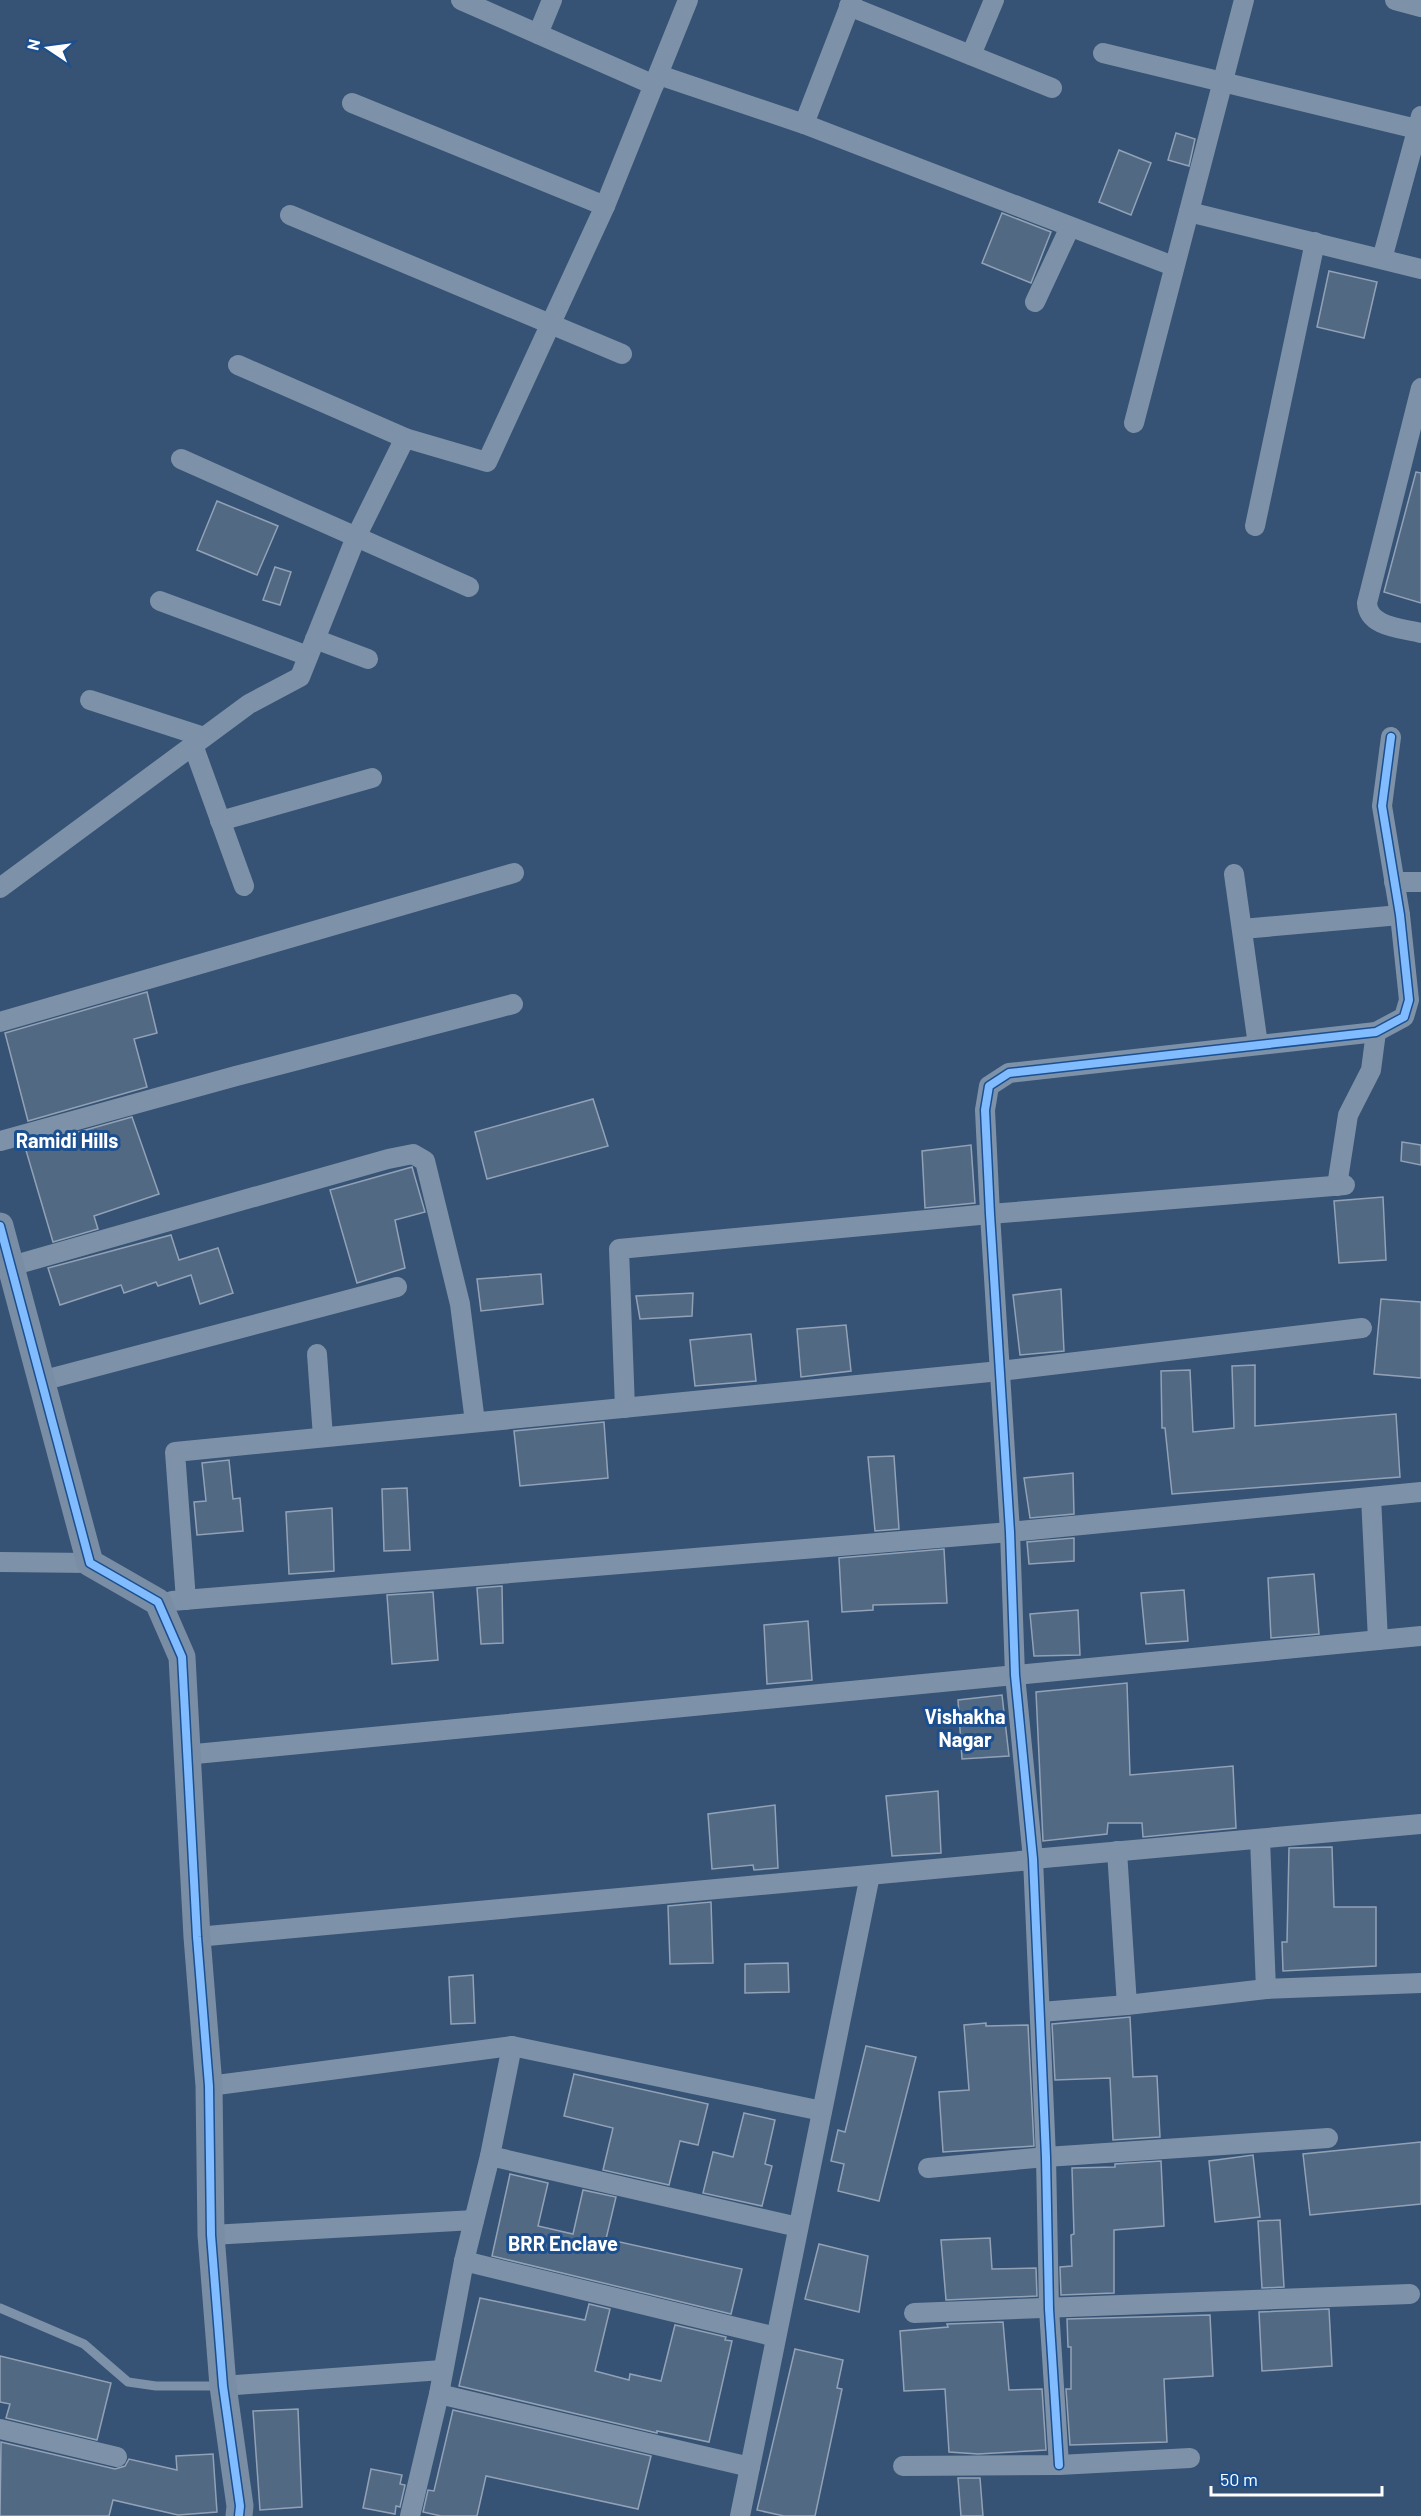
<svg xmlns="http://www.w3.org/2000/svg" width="1421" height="2516" font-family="Barlow,sans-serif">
<rect width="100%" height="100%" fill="#365274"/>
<g fill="#526984" stroke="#92a2b6" stroke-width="1.5">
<path d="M1176 133 1195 139 1189 166 1168 160Z"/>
<path d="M1119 150 1151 163 1131 215 1099 202Z"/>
<path d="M1002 213 1051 232 1031 283 982 263Z"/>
<path d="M1329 271 1377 282 1364 338 1317 327Z"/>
<path d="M1416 472 1421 473V603L1384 592Z"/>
<path d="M217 501 278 526 257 575 197 550Z"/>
<path d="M275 567 291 572 280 605 263 600Z"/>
<path d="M147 992 157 1033 134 1039 147 1087 28 1121 5 1033Z"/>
<path d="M593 1099 608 1146 487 1179 475 1132Z"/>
<path d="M132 1117 159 1194 94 1216 98 1229 53 1242 25 1147Z"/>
<path d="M1402 1142 1421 1145V1165L1401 1161Z"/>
<path d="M971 1145 975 1203 925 1208 922 1151Z"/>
<path d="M412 1167 425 1212 395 1220 405 1268 357 1283 330 1190Z"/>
<path d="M1383 1197 1386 1260 1339 1263 1334 1201Z"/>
<path d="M171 1235 179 1260 218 1248 233 1293 200 1304 191 1275 158 1286 156 1282 124 1293 121 1285 60 1305 48 1268Z"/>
<path d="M541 1274 543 1304 481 1311 477 1279Z"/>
<path d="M1061 1289 1064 1351 1020 1355 1013 1295Z"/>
<path d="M693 1293 692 1316 640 1319 636 1296Z"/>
<path d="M1381 1299 1421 1302V1378L1374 1374Z"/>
<path d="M846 1325 851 1371 801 1377 797 1329Z"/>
<path d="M751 1334 756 1381 695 1386 690 1340Z"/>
<path d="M1255 1365V1426L1396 1414 1400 1477 1172 1494 1165 1428H1162L1161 1371 1190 1370 1193 1432 1234 1428 1232 1366Z"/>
<path d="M604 1422 608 1478 520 1486 514 1431Z"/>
<path d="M894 1456 899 1529 875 1531 868 1457Z"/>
<path d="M229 1460 233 1499 240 1498 243 1531 197 1535 194 1502 206 1501 202 1463Z"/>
<path d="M1073 1473 1074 1514 1030 1518 1024 1478Z"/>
<path d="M407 1488 410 1550 384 1551 382 1489Z"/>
<path d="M332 1508 334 1571 289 1574 286 1512Z"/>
<path d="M1074 1538V1561L1029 1564 1027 1542Z"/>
<path d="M944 1549 947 1603 873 1605V1610L842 1612 839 1558Z"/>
<path d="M1314 1574 1319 1634 1271 1638 1268 1578Z"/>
<path d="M502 1586 503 1643 481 1644 477 1588Z"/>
<path d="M1184 1590 1188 1641 1146 1644 1141 1593Z"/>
<path d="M433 1592 438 1660 392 1664 387 1595Z"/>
<path d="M1078 1610 1080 1655 1034 1656 1030 1614Z"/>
<path d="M808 1621 812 1680 767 1684 764 1625Z"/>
<path d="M1127 1683 1130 1775 1233 1766 1236 1828 1143 1837 1142 1823H1108L1107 1834 1043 1841 1036 1692Z"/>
<path d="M1002 1695 1009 1756 962 1759 958 1700Z"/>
<path d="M938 1791 941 1853 892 1856 886 1796Z"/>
<path d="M775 1805 778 1868 754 1870 753 1865 712 1869 708 1814Z"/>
<path d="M1332 1847 1334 1907H1376V1966L1283 1971 1282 1942H1287L1289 1848Z"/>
<path d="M711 1902 713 1963 670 1964 668 1906Z"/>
<path d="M788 1963 789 1992 745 1993V1964Z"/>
<path d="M473 1975 475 2023 451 2024 449 1977Z"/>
<path d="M1130 2017 1133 2077 1157 2076 1160 2137 1113 2140 1110 2078 1055 2080 1052 2024Z"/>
<path d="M986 2023V2026L1028 2025 1034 2146 943 2152 939 2092 969 2090 964 2025Z"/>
<path d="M866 2046 916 2057 879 2201 838 2191 844 2164 831 2161 838 2130 845 2132Z"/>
<path d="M574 2074 708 2104 698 2145 680 2141 669 2185 603 2170 613 2128 564 2116Z"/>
<path d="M744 2113 775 2120 765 2164 772 2166 762 2206 703 2193 713 2152 733 2157Z"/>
<path d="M1421 2142V2204L1310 2215 1303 2154Z"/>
<path d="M1253 2155 1260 2217 1215 2222 1209 2161Z"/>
<path d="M1161 2161 1164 2226 1114 2230V2293L1061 2295 1060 2267 1072 2266 1071 2235 1074 2234 1072 2168 1115 2167V2164Z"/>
<path d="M510 2174 548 2183 538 2226 573 2234 583 2190 616 2197 606 2239 742 2269 731 2314 492 2256Z"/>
<path d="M1280 2220 1284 2287 1262 2288 1258 2221Z"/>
<path d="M990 2238 992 2269 1036 2268 1037 2296 946 2300 941 2240Z"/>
<path d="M819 2244 868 2256 859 2312 805 2299Z"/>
<path d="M480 2298 585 2320 589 2304 610 2309 595 2371 629 2380 630 2374 661 2381 675 2325 726 2337 725 2340 732 2341 709 2442 657 2431V2433L459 2386Z"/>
<path d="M1329 2309 1332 2366 1262 2371 1259 2312Z"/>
<path d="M1210 2315 1213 2376 1164 2379 1167 2442 1070 2445 1066 2389H1071V2347H1068L1067 2319Z"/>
<path d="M1003 2322 1009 2390 1042 2389 1046 2450 978 2454 949 2452 945 2389 904 2391 900 2331 948 2327 947 2324Z"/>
<path d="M795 2349 843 2360 837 2388 842 2389 815 2516H784L757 2510Z"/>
<path d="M0 2356 111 2383 97 2440 6 2418 10 2404 0 2402Z"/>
<path d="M298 2409 302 2507 260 2510 253 2411Z"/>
<path d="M453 2410 651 2456 638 2509 486 2476 477 2516H441L423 2512 428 2490 434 2491Z"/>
<path d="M1 2442 115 2469 125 2466 129 2459 177 2470 176 2456 213 2454 217 2512 178 2515 113 2500 109 2516H0Z"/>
<path d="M371 2469 402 2475 400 2484 405 2485 400 2507 396 2506 395 2514 363 2508Z"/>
<path d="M958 2478H980L983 2516H961Z"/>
</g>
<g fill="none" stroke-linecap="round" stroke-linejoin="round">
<path stroke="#7d92a8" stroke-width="9" d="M0 2308 84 2344 128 2382 156 2386H219"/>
<g stroke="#7d92a8" stroke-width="20">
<path d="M461 0 654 85"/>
<path d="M1395 0 1421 7"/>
<path d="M849 6 1052 88"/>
<path d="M538 34 552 0"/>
<path d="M1103 53 1421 130"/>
<path d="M971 55 994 0"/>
<path d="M659 75 804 124 1173 266"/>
<path d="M352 103 605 206"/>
<path d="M804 124 852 0"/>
<path d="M1189 212 1421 269"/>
<path d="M290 215 622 354"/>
<path d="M1382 259 1421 116"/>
<path d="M1035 302 1070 227"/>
<path d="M238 365 405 438"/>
<path d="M1421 388 1367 603C1368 627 1401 628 1421 633"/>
<path d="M1134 423 1244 0"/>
<path d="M181 459 469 587"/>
<path d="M1255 526 1315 242"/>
<path d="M160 601 308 656"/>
<path d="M315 639 368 659"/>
<path d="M90 700 204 737"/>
<path d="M193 745 244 886"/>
<path d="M220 821 372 778"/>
<path d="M1234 874 1258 1045"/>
<path d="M1394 882H1421"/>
<path d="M0 888 249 704 300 677 356 537 405 438 487 462 605 206 688 0"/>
<path d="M1242 929 1400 915"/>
<path d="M0 1022 514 873"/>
<path d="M0 1141 236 1076 513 1004"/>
<path d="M1337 1186 1348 1115 1371 1070 1376 1032"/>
<path d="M11 1266 388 1159 413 1154 425 1161 460 1304 475 1422"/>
<path d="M317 1354 323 1437"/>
<path d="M41 1381 397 1287"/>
<path d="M625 1408 619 1249 990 1214 1345 1185"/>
<path d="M1371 1497 1378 1640"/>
<path d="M0 1562 90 1563"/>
<path d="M186 1600 175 1452 1000 1371 1362 1328"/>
<path d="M172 1601 1010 1532 1421 1492"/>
<path d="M185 1755 1421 1636"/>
<path d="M1260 1839 1266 1989"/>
<path d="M1117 1851 1127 2005"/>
<path d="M1033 1859 1421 1824"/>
<path d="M197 1937 1031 1860"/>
<path d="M1041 2012 1127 2005 1266 1989 1421 1983"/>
<path d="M209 2086 512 2046 822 2111"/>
<path d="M490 2156 798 2227"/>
<path d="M928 2168 1046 2157 1328 2138"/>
<path d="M211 2235 474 2220"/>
<path d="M464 2261 776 2337"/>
<path d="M914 2313 1410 2294"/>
<path d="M223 2386 442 2370"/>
<path d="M439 2394 750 2467 870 1875"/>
<path d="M0 2429 117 2457"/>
<path d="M1059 2465 1049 2309 1046 2157 1033 1859 1015 1675 1010 1532 990 1214 985 1110 989 1086 1009 1073 1376 1032 1404 1017 1409 1000 1400 915 1382 806 1391 737"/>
<path d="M903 2466 1059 2465 1190 2458"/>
<path d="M410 2516 439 2394 464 2261 490 2156 512 2046"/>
<path d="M740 2516 750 2467"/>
</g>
<path stroke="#798da4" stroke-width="27" d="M0 1226 90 1563 158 1602 182 1657 197 1937 209 2086 211 2235 223 2386 240 2506 239 2516"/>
<defs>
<g id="cycleway">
<path d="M0 1226 90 1563 158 1602 182 1657 197 1937 209 2086 211 2235 223 2386 240 2506 239 2516"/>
<path d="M1059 2465 1049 2309 1046 2157 1033 1859 1015 1675 1010 1532 990 1214 985 1110 989 1086 1009 1073 1376 1032 1404 1017 1409 1000 1400 915 1382 806 1391 737"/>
</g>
</defs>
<use href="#cycleway" stroke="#1b4f8f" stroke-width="11"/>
<use href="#cycleway" stroke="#80bcff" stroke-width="8"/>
</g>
<g text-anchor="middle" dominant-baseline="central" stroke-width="6" stroke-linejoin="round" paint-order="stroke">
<g font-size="20" font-weight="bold" fill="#fff" stroke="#1b4f8f">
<text x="67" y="1140">Ramidi Hills</text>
<text x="965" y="1716">Vishakha<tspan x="965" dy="23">Nagar</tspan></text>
<text x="563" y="2243">BRR Enclave</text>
</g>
</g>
<g transform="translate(48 48) rotate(283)" stroke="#1b4f8f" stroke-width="4.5" paint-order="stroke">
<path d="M0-4.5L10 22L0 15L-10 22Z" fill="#ffffff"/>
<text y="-9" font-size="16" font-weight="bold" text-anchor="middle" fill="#ffffff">N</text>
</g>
<path d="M1211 2486v9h171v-9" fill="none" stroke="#ffffff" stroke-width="3"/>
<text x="1220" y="2486" font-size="18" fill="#ffffff" stroke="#1b4f8f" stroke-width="4.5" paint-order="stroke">50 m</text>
</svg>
